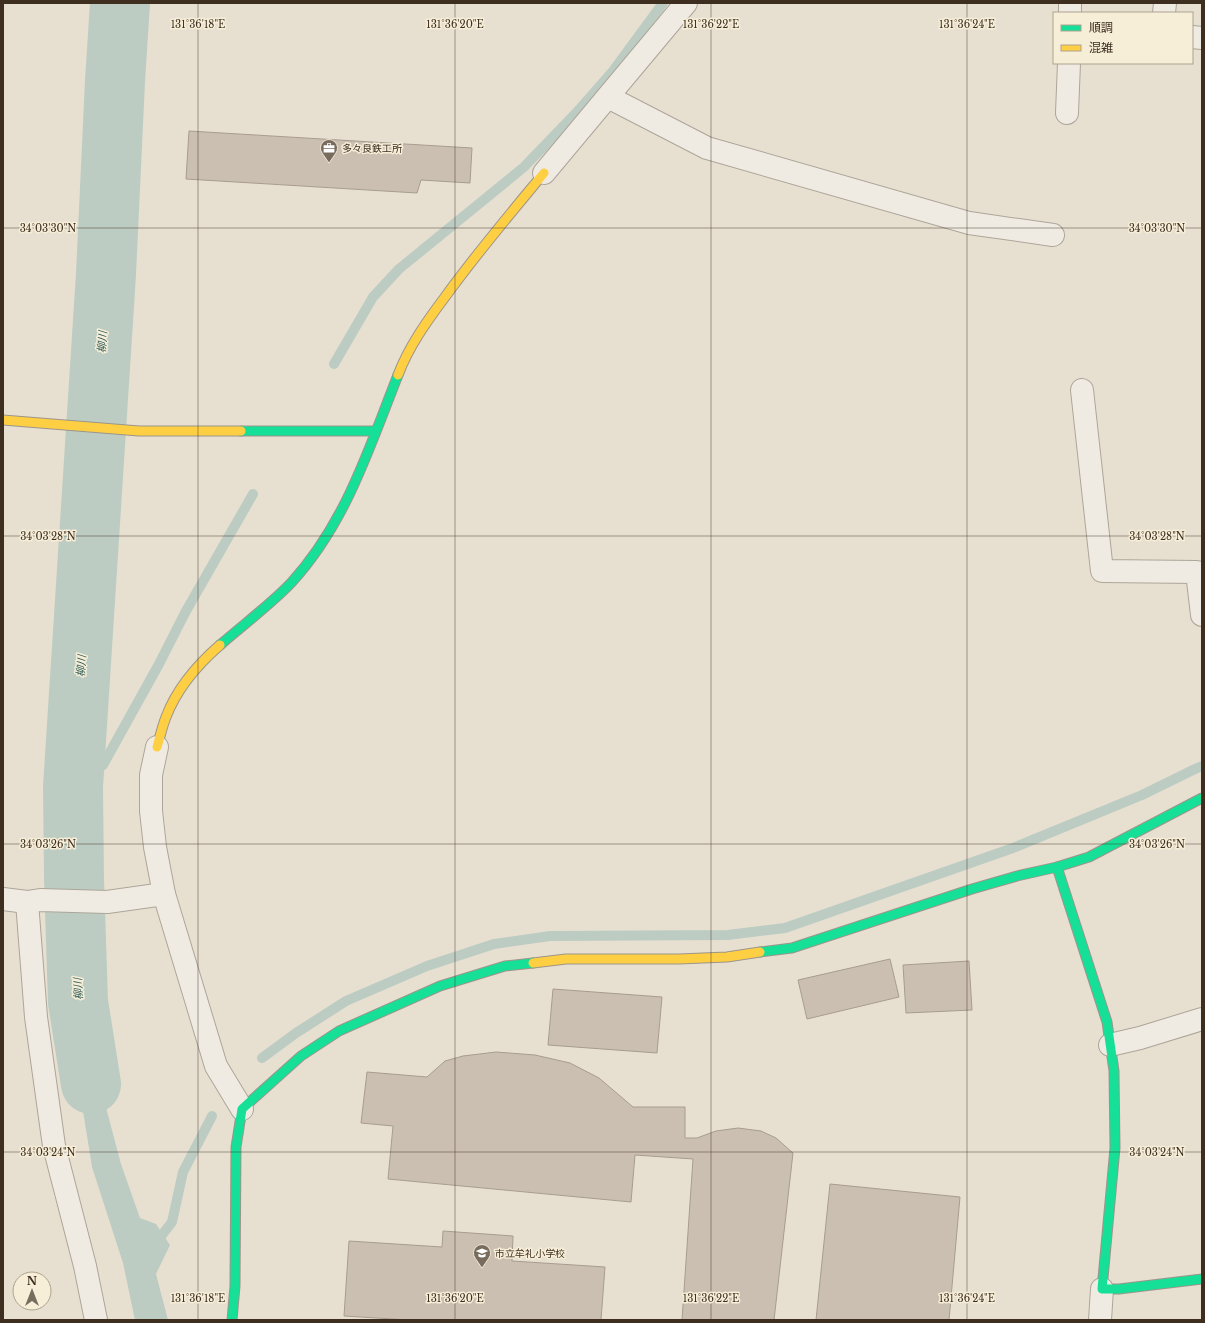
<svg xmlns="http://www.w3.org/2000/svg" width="1205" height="1323" font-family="'Libre Baskerville','Noto Sans JP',serif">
<rect width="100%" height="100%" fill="#e7e0d1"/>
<path fill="#bcccc2" d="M78 1002 121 1164 140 1218 156 1224 170 1245 156 1274 168 1320H135L123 1263 92 1167 74 1055Z"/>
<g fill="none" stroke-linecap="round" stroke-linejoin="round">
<g stroke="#bcccc2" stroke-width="10">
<path d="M334 364 373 297 399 269 524 167 577 112 613 71 663 3"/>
<path d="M73 787 103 765 159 664 186 611 253 494"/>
<path d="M262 1058 296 1033 346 1001 427 966 494 944 550 936 728 935 785 928 1013 848 1142 795 1193 770 1202 766"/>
<path d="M155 1244 172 1222 183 1172 212 1116"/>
</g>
<path stroke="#bcccc2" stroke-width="60" d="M91 1084 78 1002 74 879 73 787 106 274 115 81 120 3"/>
</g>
<g fill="#cbbfb2" stroke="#a89c90">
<path d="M189 131 472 148 470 183 421 180 417 193 186 179Z"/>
<path d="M890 959 899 997 807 1019 798 980Z"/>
<path d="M969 961 972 1010 906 1013 903 965Z"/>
<path d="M553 989 662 997 657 1053 548 1045Z"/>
<path d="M496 1052 535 1055 570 1063 599 1078 633 1107H685V1138H697L716 1131 738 1128 761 1131 776 1138 793 1153 774 1320H682L693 1159 635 1155 631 1202 388 1179 393 1126 361 1123 367 1072 427 1077 445 1061 463 1056Z"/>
<path d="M830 1184 960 1197 949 1320H816Z"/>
<path d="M443 1231 513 1236 512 1261 605 1267 601 1320H409L344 1316 349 1241 442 1247Z"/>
</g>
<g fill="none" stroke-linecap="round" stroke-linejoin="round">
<defs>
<g id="street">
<path d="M1070 13V3"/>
<path d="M1164 13 1165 3"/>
<path d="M1192 37 1202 38"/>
<path d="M608 97 707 148 969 223 1053 235"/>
<path d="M1067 113 1069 63"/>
<path d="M544 173 686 3"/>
<path d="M1082 390 1102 571 1197 572 1202 615"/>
<path d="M157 747 151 775V811L155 847 164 894 216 1066 242 1109"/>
<path d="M3 899 27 902 40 900 107 902 164 894"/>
<path d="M27 902 36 1017 54 1146 85 1266 96 1320"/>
<path d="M1110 1045 1140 1038 1202 1019"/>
<path d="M1100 1320 1102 1289"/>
</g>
<g id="fast">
<path d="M241 431H375"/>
<path d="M220 645C244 624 270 605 291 583 346 523 369 448 398 375"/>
<path d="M1057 867 1107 1022 1114 1071 1115 1148 1102 1289H1119L1202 1279"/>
<path d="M760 952 792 948 972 889 1017 876 1057 867 1089 857 1202 798"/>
<path d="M232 1320 235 1286 236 1147 242 1109 301 1056 339 1031 440 986 505 966 533 963"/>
</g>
<g id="slow">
<path d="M398 375C409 346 427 321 445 297 476 254 510 214 544 173"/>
<path d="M3 420 139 431H241"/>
<path d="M157 747C160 737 162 727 166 717 177 688 197 665 220 645"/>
<path d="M533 963 566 959H679L727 957 760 952"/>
</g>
</defs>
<use href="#street" stroke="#ada599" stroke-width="24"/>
<use href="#fast" stroke="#9c958a" stroke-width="11"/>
<use href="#slow" stroke="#9c958a" stroke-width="11"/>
<use href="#street" stroke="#efebe3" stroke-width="22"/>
<use href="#fast" stroke="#16e098" stroke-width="9"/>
<use href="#slow" stroke="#ffcf43" stroke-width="9"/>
</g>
<path fill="none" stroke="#3d2e20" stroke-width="1" stroke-opacity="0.45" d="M198 3V1320M455 3V1320M711 3V1320M967 3V1320M3 228H1202M3 536H1202M3 844H1202M3 1152H1202"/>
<defs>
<symbol id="office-pin" viewBox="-11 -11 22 30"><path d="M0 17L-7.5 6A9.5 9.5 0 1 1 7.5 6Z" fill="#786c5e" stroke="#f7eed8"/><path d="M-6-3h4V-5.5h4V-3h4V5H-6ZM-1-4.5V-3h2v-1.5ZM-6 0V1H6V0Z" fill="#fff"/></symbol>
<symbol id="school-pin" viewBox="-11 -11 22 30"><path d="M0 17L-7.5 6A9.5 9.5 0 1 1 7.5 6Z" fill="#786c5e" stroke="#f7eed8"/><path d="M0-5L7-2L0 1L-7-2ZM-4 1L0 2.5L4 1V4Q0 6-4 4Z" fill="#fff"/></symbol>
</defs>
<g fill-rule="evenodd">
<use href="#office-pin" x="319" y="138" width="20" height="27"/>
<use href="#school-pin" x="472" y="1243" width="20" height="27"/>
</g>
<g text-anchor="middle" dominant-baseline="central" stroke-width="3" stroke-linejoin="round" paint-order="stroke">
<g font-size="10" fill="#3d2e20" stroke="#f7eed8" text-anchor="start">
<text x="342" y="148">多々良鉄工所</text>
<text x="495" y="1253">市立牟礼小学校</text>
</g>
<g font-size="11" font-style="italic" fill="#2f5d5a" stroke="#f7eed8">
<text transform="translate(102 342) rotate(-86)">柳川</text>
<text transform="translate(81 666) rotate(-86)">柳川</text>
<text transform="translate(78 989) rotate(-93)">柳川</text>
</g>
</g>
<g font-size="10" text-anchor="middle" fill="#3d2e20" stroke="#f7eed8" stroke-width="3" stroke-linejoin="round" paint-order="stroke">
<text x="198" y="28">131°36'18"E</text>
<text x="455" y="28">131°36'20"E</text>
<text x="711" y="28">131°36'22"E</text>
<text x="967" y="28">131°36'24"E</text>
<text x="48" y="232">34°03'30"N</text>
<text x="1157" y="232">34°03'30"N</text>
<text x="48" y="540">34°03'28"N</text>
<text x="1157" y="540">34°03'28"N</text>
<text x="48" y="848">34°03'26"N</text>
<text x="1157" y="848">34°03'26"N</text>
<text x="48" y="1156">34°03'24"N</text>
<text x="1157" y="1156">34°03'24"N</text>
<text x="198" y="1302">131°36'18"E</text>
<text x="455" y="1302">131°36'20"E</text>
<text x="711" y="1302">131°36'22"E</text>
<text x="967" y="1302">131°36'24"E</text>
</g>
<rect width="1205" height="1323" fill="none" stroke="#3d2e20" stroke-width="8"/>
<rect x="1053" y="12" width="140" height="52" fill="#f7eed8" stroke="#ada18e"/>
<rect x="1061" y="25" width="20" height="6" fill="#16e098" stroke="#ada18e"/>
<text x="1089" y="32" font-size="12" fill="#3d2e20">順調</text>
<rect x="1061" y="45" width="20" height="6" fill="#ffcf43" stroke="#ada18e"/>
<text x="1089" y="52" font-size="12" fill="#3d2e20">混雑</text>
<g transform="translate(32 1291)"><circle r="19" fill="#f7eed8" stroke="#ada18e"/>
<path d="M0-3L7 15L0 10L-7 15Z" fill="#786c5e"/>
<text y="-6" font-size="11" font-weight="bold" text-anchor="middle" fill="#3d2e20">N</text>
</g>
</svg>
